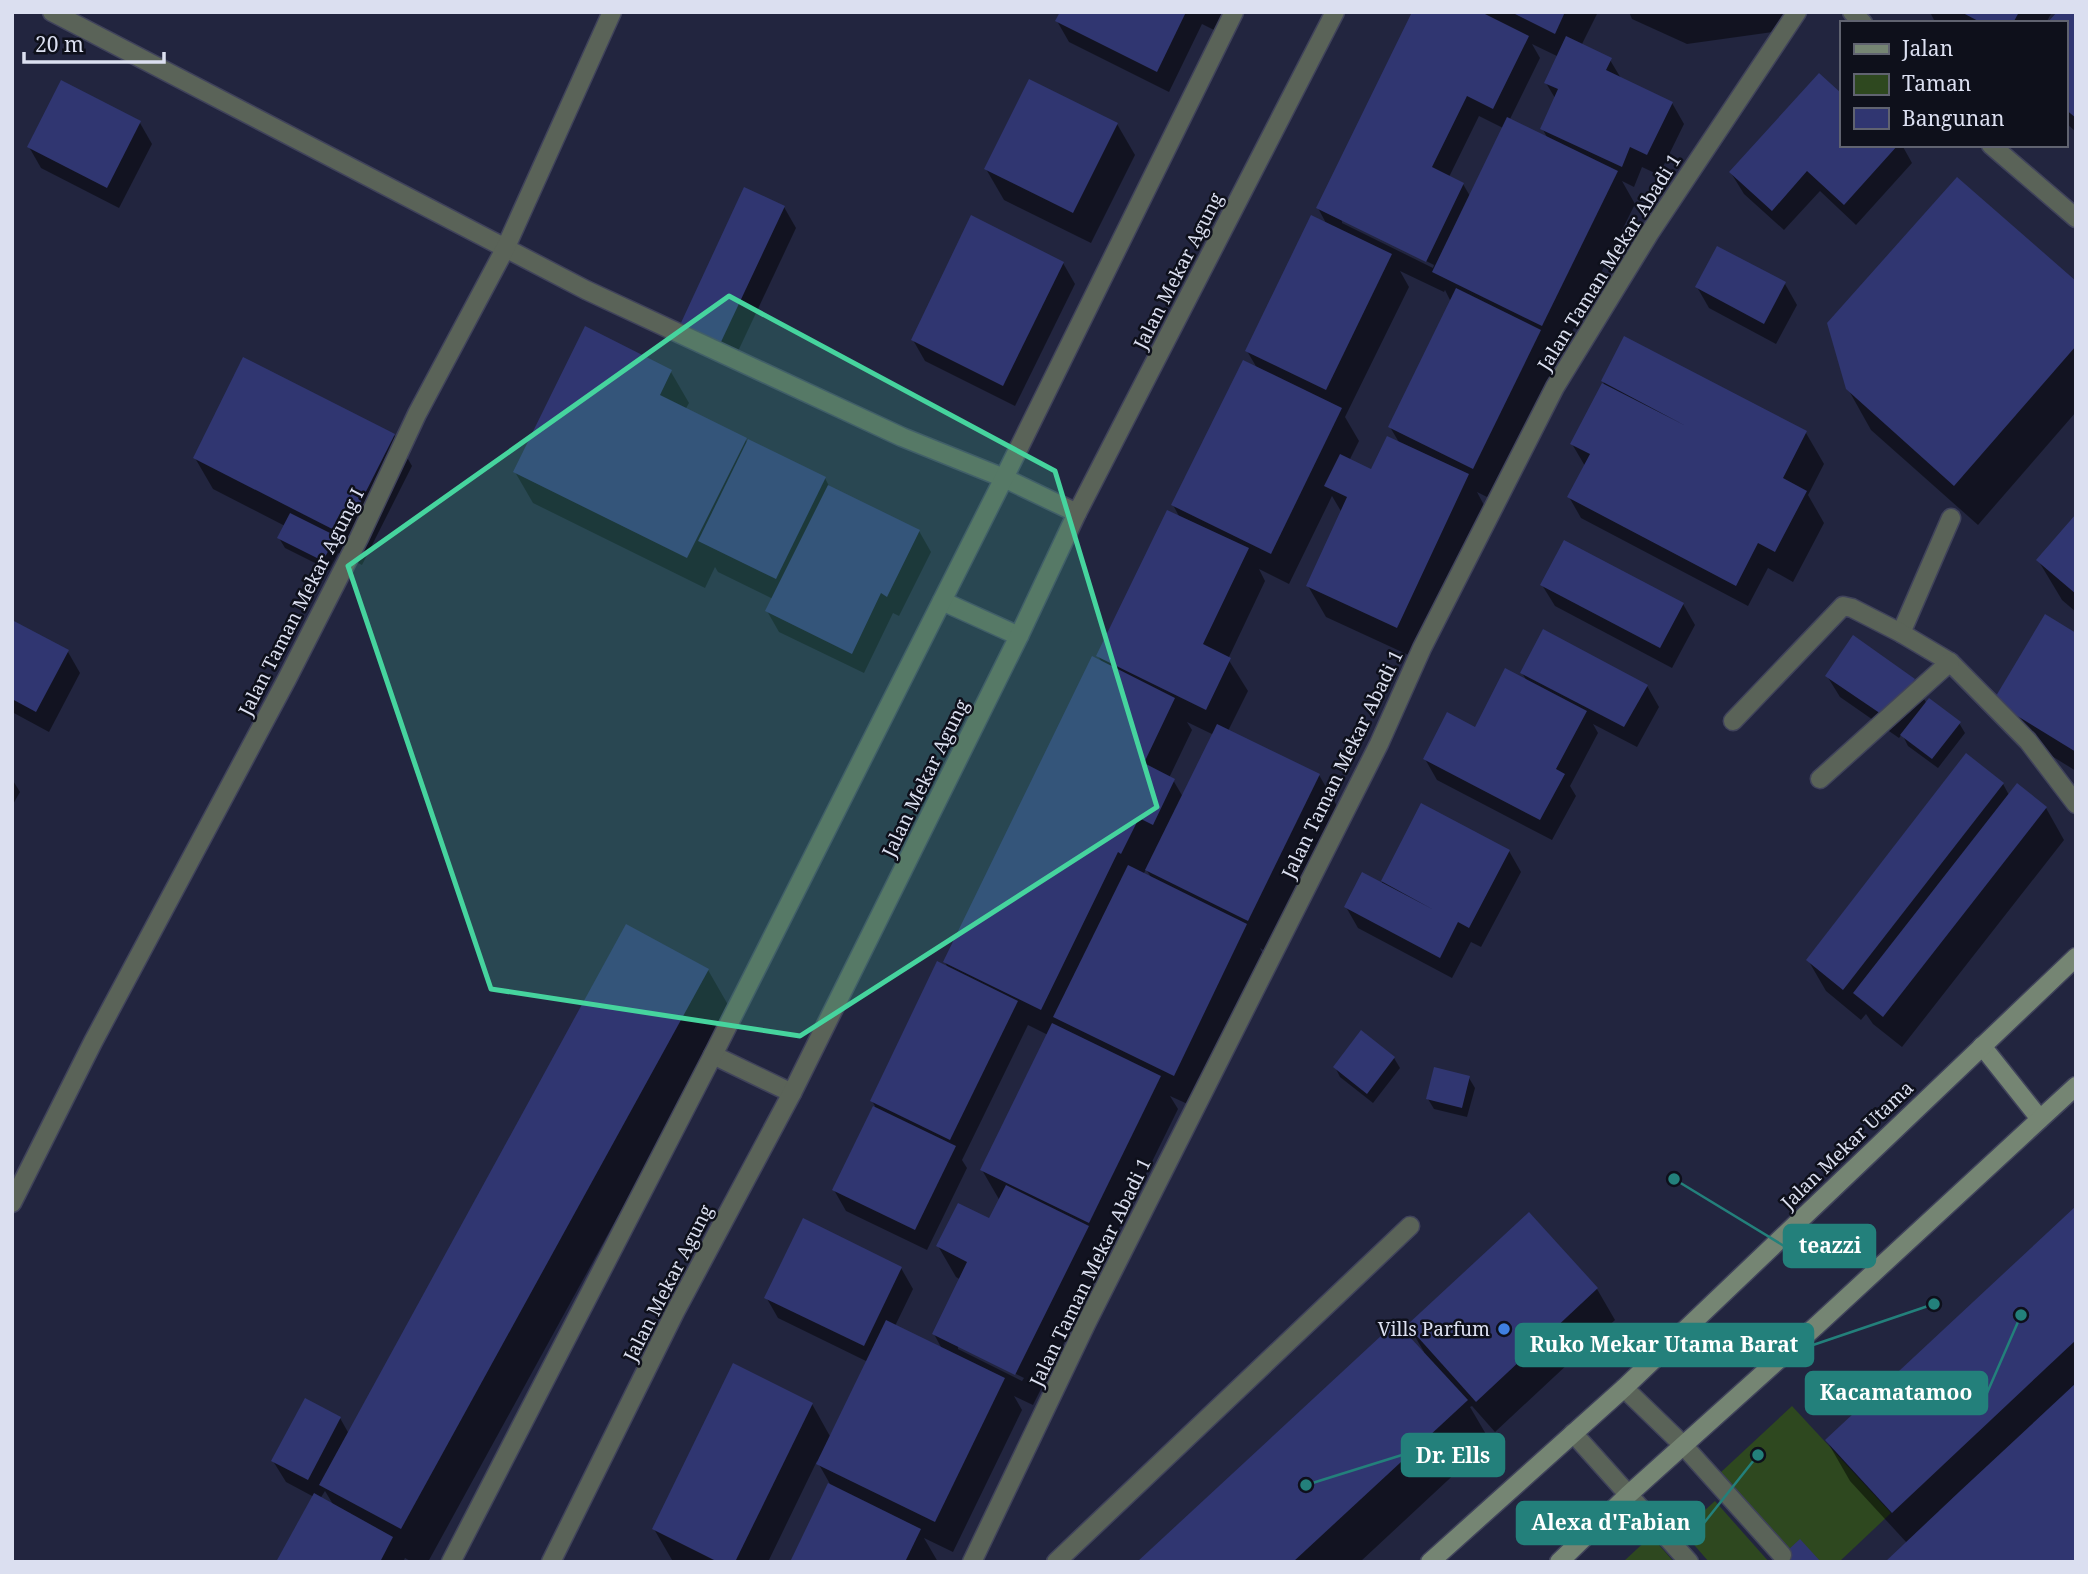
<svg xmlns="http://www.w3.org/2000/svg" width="2088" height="1574" font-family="'Noto Serif',serif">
<rect width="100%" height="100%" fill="#22253f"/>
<g fill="#2e481f">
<path d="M1792 1406 1891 1513 1839 1562H1802L1720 1473Z"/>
<path d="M1715 1501 1769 1562H1709L1682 1531Z"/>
<path d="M1651 1536 1674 1562H1623Z"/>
</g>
<g fill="#0007" fill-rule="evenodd">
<path d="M1062 12H1228L1218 32 1202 24 1169 92 1069 42 1057 21Z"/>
<path d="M1414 12H1598L1581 46 1610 60 1622 80 1672 103 1684 124 1659 175 1642 167 1634 187 1622 181 1635 204 1560 356 1552 352 1557 362 1491 499 1477 492 1485 507 1415 658 1326 617 1308 586 1342 513 1332 496 1289 584 1259 569 1265 581 1228 659 1248 691 1228 731 1319 775 1337 806 1266 952 1260 948 1264 956 1192 1106 1170 1096 1178 1109 1107 1253 1101 1250 1106 1259 1033 1405 1014 1396 1022 1410 953 1552 924 1538 938 1562H792L830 1484 817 1461 768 1562H675L672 1560 654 1529 812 1404 831 1438 868 1362 778 1318 766 1297 901 1268 913 1289 895 1326 942 1349 934 1334 961 1280 956 1277 938 1246 990 1221 1000 1201 982 1170 1048 1035 1028 1025 962 1160 967 1168 927 1250 846 1211 834 1190 875 1106 872 1101 948 968 945 962 1103 664 1098 656 1180 518 1173 505 1257 368 1247 351 1327 225 1318 208ZM1532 44 1559 57 1546 83 1555 98 1542 128 1548 139 1509 121 1540 58ZM1479 116 1503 128 1470 196 1463 184 1449 177ZM1342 219 1434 265 1433 268 1342 223ZM1400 271 1444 292 1445 290 1451 302 1390 427 1400 444 1372 471 1349 461 1359 441 1345 417 1409 287ZM1187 722 1214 735 1183 797 1173 780 1169 778 1192 730ZM1146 869 1152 879 1143 875ZM958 1345 1024 1378 1022 1381 958 1349Z"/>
<path d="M1629 12H1797L1788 30 1687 44 1632 19Z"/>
<path d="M1930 12H2052L2046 23H1940L1934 20Z"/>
<path d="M2076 12V132L2065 122V23Z"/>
<path d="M1819 75 1841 95V145H1902L1912 163 1856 225 1820 191 1784 230 1744 194 1731 173Z"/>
<path d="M140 123 152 144 119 208 41 168 29 147Z"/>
<path d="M1117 124 1135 155 1091 243 1004 200 986 169Z"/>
<path d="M784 207 796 228 732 364 694 346Z"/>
<path d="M1063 263 1075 284 1015 406 925 361 913 340Z"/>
<path d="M1785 284 1797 305 1776 344 1709 308 1697 287Z"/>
<path d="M2076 284V412L1978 525 1871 430 1848 389Z"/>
<path d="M671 372 689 403 685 410 746 440 748 444 825 478 830 488 919 531 931 552 899 616 893 613 864 673 779 632 767 611 773 599 718 572 715 567 705 588 533 503 515 472Z"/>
<path d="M1603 381 1806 433 1824 464 1808 495 1824 523 1793 582 1768 568 1748 606 1581 518 1569 497 1585 466 1572 444 1604 383Z"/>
<path d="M394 435 412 466 362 565 338 553 329 570 285 548 279 538 285 526 213 489 195 458Z"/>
<path d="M2076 516V612L2062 600 2038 560Z"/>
<path d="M1542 585 1683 604 1695 625 1672 668 1555 606Z"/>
<path d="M12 622 68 652 80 673 49 732 12 712Z"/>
<path d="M2076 635V771L2013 732 1995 701Z"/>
<path d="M1522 673 1647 686 1659 707 1637 747 1593 724 1598 733 1570 786 1576 796 1552 840 1437 780 1425 759 1476 729 1527 681Z"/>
<path d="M1827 676 1913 680 1927 704 1959 723 1965 733 1938 768 1908 746 1902 734 1899 738 1840 697Z"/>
<path d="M1966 756 2003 784 2009 795 2046 808 2064 840 1902 1047 1873 1024 1866 1014 1861 1020 1826 991 1808 960Z"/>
<path d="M12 779 20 792 12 806Z"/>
<path d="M1422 805 1509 851 1521 872 1481 947 1471 942 1452 978 1358 928 1346 907 1381 884Z"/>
<path d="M708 970 731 1010 428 1562H412L405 1558 403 1562H278L314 1497 286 1482 273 1461 340 1418 349 1434ZM325 1491 334 1506 320 1499Z"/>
<path d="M1361 1032 1394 1058 1400 1068 1373 1103 1340 1077 1335 1067Z"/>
<path d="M1469 1078 1475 1088 1467 1117 1434 1109 1428 1099Z"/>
<path d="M2076 1209V1562L1907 1543 1850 1481 1827 1441Z"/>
<path d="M1529 1215 1597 1289 1615 1320 1495 1432 1472 1406 1470 1407 1490 1441 1360 1562H1139L1424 1352 1409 1326Z"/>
</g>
<g fill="#303671">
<path d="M1060 12H1186L1157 72 1055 21Z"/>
<path d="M1412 12H1481L1529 36 1493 109 1467 96 1432 167 1464 183 1426 262 1316 208Z"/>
<path d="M1511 12H1565L1555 34Z"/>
<path d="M1961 12H2019L2013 23H1982Z"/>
<path d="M2057 12H2076V118L2065 109V23H2047Z"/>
<path d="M1566 36 1612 58 1606 70 1673 102 1647 155 1630 147 1622 167 1540 129 1558 89 1544 83Z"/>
<path d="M1819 73 1841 93V145H1898L1844 205 1807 171 1772 211 1729 172Z"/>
<path d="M1029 79 1118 123 1073 213 984 169Z"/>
<path d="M61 80 141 121 107 188 27 147Z"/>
<path d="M1507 117 1618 171 1542 326 1432 272Z"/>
<path d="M1957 177 2076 281V346L1954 486 1846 389 1827 323Z"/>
<path d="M744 187 785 206 720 344 680 325Z"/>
<path d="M971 215 1064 262 1003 386 911 340Z"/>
<path d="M1311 215 1392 254 1326 390 1245 351Z"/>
<path d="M1717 246 1786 282 1764 324 1695 287Z"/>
<path d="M1456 288 1541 330 1473 469 1388 427Z"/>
<path d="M585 326 672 370 660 395 747 438 687 558 513 472Z"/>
<path d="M1624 336 1807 431 1783 478 1807 491 1775 552 1758 543 1736 586 1567 497 1590 454 1570 444 1602 383 1686 426 1601 381Z"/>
<path d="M243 357 395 434 344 535 193 458Z"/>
<path d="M1243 360 1342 408 1271 554 1171 505Z"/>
<path d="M1387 436 1469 474 1397 628 1306 586 1347 497 1324 486 1340 454 1371 469Z"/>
<path d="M748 439 826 477 776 579 698 541Z"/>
<path d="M828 485 920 530 887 597 881 593 852 654 765 611Z"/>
<path d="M1167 510 1249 548 1203 644 1231 658 1206 710 1096 656Z"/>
<path d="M290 513 336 536 323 561 277 538Z"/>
<path d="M2076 514V594L2036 560Z"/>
<path d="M1564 540 1684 603 1660 648 1540 585Z"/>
<path d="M2045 614 2076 633V752L1993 701Z"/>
<path d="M12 620 69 650 36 712 12 699Z"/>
<path d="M1543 629 1648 685 1624 727 1520 673Z"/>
<path d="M1853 635 1915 679 1887 718 1825 676Z"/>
<path d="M1092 656 1175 698 1144 763 1175 779 1153 825 1139 818 1121 854 1118 852 1041 1010 943 962Z"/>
<path d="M1505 668 1587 711 1556 769 1565 774 1540 820 1423 759 1447 712 1475 727Z"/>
<path d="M1929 698 1961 722 1932 759 1900 735Z"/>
<path d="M1217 724 1320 774 1248 921 1145 870Z"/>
<path d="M1966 753 2004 783 1843 990 1806 960Z"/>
<path d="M2017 783 2047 807 1883 1017 1853 993Z"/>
<path d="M1421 803 1510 850 1469 928 1458 922 1440 958 1344 907 1362 872 1434 910 1381 881Z"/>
<path d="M1128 865 1247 924 1174 1076 1053 1017Z"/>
<path d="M626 924 709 969 401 1529 319 1485Z"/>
<path d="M937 961 1018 1001 950 1140 870 1101Z"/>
<path d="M1052 1023 1161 1076 1089 1223 980 1170Z"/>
<path d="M1361 1030 1395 1057 1367 1094 1333 1067Z"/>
<path d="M1434 1067 1470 1076 1462 1108 1426 1099Z"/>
<path d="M873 1106 956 1146 915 1230 832 1190Z"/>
<path d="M1006 1185 1089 1226 1015 1375 932 1334 967 1262 936 1246 958 1203 989 1218Z"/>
<path d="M2076 1206V1340L1892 1513 1825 1440Z"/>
<path d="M1529 1212 1598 1288 1476 1402 1407 1325Z"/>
<path d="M803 1218 902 1267 864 1346 764 1298Z"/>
<path d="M886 1320 1005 1378 935 1522 816 1464Z"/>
<path d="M1396 1322 1468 1400 1293 1562H1137Z"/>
<path d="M733 1363 813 1403 735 1562H718L652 1529Z"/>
<path d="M2076 1383V1562H1885L1959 1492Z"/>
<path d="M305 1398 341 1417 308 1480 271 1461Z"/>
<path d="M828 1483 921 1529 905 1562H790Z"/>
<path d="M314 1493 393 1537 380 1562H276Z"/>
<path d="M1800 1539 1821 1562H1775Z"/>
</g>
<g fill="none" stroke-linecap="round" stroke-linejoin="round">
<defs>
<g id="lane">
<path d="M1852 12 1863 23"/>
<path d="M1991 145 2076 218"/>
<path d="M1901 633 1951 518"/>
<path d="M1733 721 1843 606 1852 608 1901 633 1950 662 2028 741 2076 804"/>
<path d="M1820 779 1950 662"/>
<path d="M1056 1562 1410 1226"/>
</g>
<g id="street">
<path d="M52 12 586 290 902 437 1004 478 1077 513"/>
<path d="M942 601 1019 636"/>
<path d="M713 1055 792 1093"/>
<path d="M12 1203 93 1042 287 679 359 538 417 414 505 249 612 12"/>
<path d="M1624 1388 1683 1445 1782 1555"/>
<path d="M1573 1433 1689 1562"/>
<path d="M451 1562 713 1055 1004 478 1234 12"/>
<path d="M551 1562 675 1312 792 1093 1019 636 1077 513 1335 12"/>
<path d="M972 1562 1087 1322 1379 744 1422 648 1555 387 1649 234 1797 12"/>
</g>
<g id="secondary">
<path d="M1982 1046 2040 1119"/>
<path d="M1430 1562 1624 1388 2076 957"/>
<path d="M1559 1562 1628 1495 1816 1326 2076 1086"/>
</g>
</defs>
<use href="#lane" stroke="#40435b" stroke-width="21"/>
<use href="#street" stroke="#40435b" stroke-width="21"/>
<use href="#secondary" stroke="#40435b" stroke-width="21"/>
<use href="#lane" stroke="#5a6358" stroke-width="18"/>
<use href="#street" stroke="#5a6358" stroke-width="18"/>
<use href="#secondary" stroke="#758573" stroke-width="18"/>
</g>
<path fill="#46d49e" fill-opacity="0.2" stroke="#46d49e" stroke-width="5" stroke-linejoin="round" d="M729 296 1055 471 1157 807 800 1036 491 989 348 566Z"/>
<circle fill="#3f7fe0" stroke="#0e101b" stroke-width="2.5" cx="1504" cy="1329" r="7"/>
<g text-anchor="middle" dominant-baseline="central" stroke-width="5" stroke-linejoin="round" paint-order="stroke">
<g font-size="19" fill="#dbdff0" stroke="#0e101b">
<text transform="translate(1609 262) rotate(-58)">Jalan Taman Mekar Abadi 1</text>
<text transform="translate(1178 271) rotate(-63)">Jalan Mekar Agung</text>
<text transform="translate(301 602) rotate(-63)">Jalan Taman Mekar Agung I</text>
<text transform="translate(1342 764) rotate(-64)">Jalan Taman Mekar Abadi 1</text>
<text transform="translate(925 778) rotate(-64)">Jalan Mekar Agung</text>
<text transform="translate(1847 1145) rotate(-44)">Jalan Mekar Utama</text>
<text transform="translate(1090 1272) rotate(-64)">Jalan Taman Mekar Abadi 1</text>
<text transform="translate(668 1283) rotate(-63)">Jalan Mekar Agung</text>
</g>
<g font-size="19" fill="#dbdff0" stroke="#0e101b" text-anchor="end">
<text x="1490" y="1329">Vills Parfum</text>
</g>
</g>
<path fill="none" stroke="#23807b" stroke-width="2.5" d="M1674 1179L1784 1246M1934 1304L1813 1345M2021 1315L1987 1393M1306 1485L1402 1455M1758 1455L1704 1523"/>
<g fill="#23807b" stroke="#0e101b" stroke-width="2.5">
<circle cx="1674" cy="1179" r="7"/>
<circle cx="1934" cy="1304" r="7"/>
<circle cx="2021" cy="1315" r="7"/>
<circle cx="1306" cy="1485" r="7"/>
<circle cx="1758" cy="1455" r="7"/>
</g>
<g fill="#23807b" stroke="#23807b" stroke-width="2.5">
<rect x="1784" y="1225" width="91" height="42" rx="7"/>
<rect x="1516" y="1324" width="297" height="42" rx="7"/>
<rect x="1806" y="1372" width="181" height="42" rx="7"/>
<rect x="1402" y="1434" width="102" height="42" rx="7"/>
<rect x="1517" y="1502" width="187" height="42" rx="7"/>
</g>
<g font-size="21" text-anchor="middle" font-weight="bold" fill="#fff">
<text x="1830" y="1253">teazzi</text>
<text x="1664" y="1352">Ruko Mekar Utama Barat</text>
<text x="1896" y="1400">Kacamatamoo</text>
<text x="1453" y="1463">Dr. Ells</text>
<text x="1611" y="1530">Alexa d'Fabian</text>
</g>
<rect width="2088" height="1574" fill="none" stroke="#dbdff0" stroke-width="28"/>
<rect x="1840" y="21" width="228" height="126" fill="#0e101b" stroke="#606370" stroke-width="2"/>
<rect x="1854" y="44" width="35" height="10" fill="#758573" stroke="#606370" stroke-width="2"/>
<text x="1902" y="56" font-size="21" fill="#dbdff0">Jalan</text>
<rect x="1854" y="74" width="35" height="21" fill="#2e481f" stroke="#606370" stroke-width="2"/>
<text x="1902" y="91" font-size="21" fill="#dbdff0">Taman</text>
<rect x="1854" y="108" width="35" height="21" fill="#303671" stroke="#606370" stroke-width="2"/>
<text x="1902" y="126" font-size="21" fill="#dbdff0">Bangunan</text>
<path d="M24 52v10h140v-10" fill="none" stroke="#dbdff0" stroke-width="3.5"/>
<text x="35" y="52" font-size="21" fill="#dbdff0" stroke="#0e101b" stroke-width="5" paint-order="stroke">20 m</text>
</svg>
